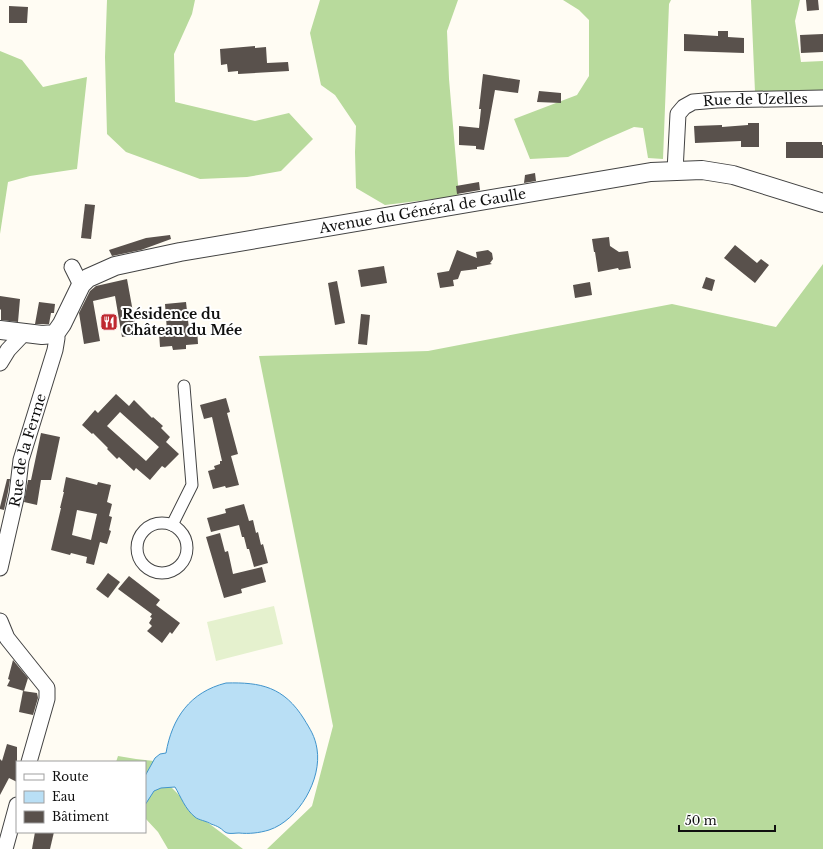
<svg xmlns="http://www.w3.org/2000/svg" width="823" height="849" font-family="'Libre Baskerville',serif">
<rect width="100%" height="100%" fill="#fffcf3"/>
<g fill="#b8da9c">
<path d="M107 0H195L192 14 174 54 175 102 255 121 289 113 313 139 281 171 247 177 200 179 126 152 107 134 105 57Z"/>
<path d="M320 0H458L447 31 449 79 459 196 385 205 356 188 355 152 356 126 335 95 321 85 310 33Z"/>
<path d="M563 0H671L669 4 663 159 648 158 643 128 634 127 604 140 568 157 530 159 514 119 577 95 589 76V20L579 10Z"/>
<path d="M751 0H800L795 21 801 62 823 61V90L755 92Z"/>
<path d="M0 51 22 60 43 87 87 77 77 169 30 176 8 182 0 234Z"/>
<path d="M823 264V849H267L312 806 333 726 259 356 428 351 672 304 776 327Z"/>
<path d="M118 756 136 759 154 761 172 788 203 819 243 849H168L158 832 145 818V762H116Z"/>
</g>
<path fill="#e5f1ce" d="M274 606 283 644 216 661 207 622Z"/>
<path fill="#b9dff5" stroke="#4094cc" d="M226 683C261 682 284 687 304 719 310 729 315 736 317 749 322 779 299 820 269 830 259 833 249 834 239 833 235 833 231 834 227 833 224 832 222 829 220 828 217 826 214 825 211 824 207 821 198 820 195 817 185 809 181 797 175 787L161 788 154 791 145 805V776L155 758 160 754 166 753C172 718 190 692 226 683Z"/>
<g fill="#59514c" fill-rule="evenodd">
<path d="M806 0H818L819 10 807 11Z"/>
<path d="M9 6 28 7 27 23H9Z"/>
<path d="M718 31H728V37L744 38V53L684 51V34L718 36Z"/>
<path d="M823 34V52L801 53 800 35Z"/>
<path d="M255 46V48L266 47 267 63 288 62 289 71 238 74V71L228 72 227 64 221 65 220 49Z"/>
<path d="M483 74 520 80 518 93 495 90 484 150 476 149V146L459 145V126L479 128 481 109H479Z"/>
<path d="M539 91 561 93V103L537 102Z"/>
<path d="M748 123H759V147H741V141L695 143 694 126 722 125V127L748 125Z"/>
<path d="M786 142H822V145H823V158H786Z"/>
<path d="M535 173 536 181 524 183 525 175Z"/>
<path d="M479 182 480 190 457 194 456 186Z"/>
<path d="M85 204 95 205 91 239 81 238Z"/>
<path d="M170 235 171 239 141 250 112 256 109 250 146 238Z"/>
<path d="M609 237 610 246 619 252 628 251 631 268 619 270 618 268 598 272 595 252H594L592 239Z"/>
<path d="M735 245 757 263 761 259 769 265 755 283 724 258Z"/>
<path d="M457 250 477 258 476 252 488 250 492 253 493 259 490 263 492 264 477 267V269L461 271 458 279 453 280 454 286 440 288 437 273 449 271Z"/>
<path d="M384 266 387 283 361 287 358 270Z"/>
<path d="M706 277 715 280 712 291 702 288Z"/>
<path d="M127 279 137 334 122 337 115 296 93 301 100 341 84 344 79 313 90 291 96 286Z"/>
<path d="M337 281 345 323 335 325 328 283Z"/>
<path d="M590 282 592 295 575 298 573 285Z"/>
<path d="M0 296 20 299 18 322 1 320V310L0 309Z"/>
<path d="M39 302 55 304 54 313H51L49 324H35Z"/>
<path d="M186 302 189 329 197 328 198 344 186 345V349L173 350 172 346 160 347 159 332 167 331 165 304Z"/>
<path d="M361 314 370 315 367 345 358 344Z"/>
<path d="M116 394 129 406 134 400 152 418 153 417 163 426 161 428 170 437 166 442 179 454 165 468 162 466 150 480 136 468 134 471 119 457 117 459 107 449 108 448 93 433 92 434 82 425 95 410 98 413ZM120 412 159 447 146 461 107 426Z"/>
<path d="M226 398 230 412 227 413 238 454 231 456 239 485 226 488 225 486 213 489 208 471 215 469 214 466 220 464V461H222L212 417 204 419 200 405Z"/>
<path d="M41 433 60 437 51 480H41L37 505 24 502 28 480H31Z"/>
<path d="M66 477 97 485 98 482 111 485 107 502 112 504 109 516 112 517 109 530 111 531 107 544 100 542 94 565 86 563 87 557 71 553 70 555 51 550 61 508H60L64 492H63ZM77 510 97 514 91 540 72 535Z"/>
<path d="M7 479H10L8 492 4 510 0 509V507Z"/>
<path d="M244 504 249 521 253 520 256 533 258 532 261 545 263 544 268 563 254 567 249 549H247L244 537H242L239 525 211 532 207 518 226 513 225 509Z"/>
<path d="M220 533 225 552 228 551 233 574 262 567 266 582 241 589 242 593 224 598 206 537Z"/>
<path d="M108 573 120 582 108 598 96 589Z"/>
<path d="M129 576 160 600 156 605 180 623 172 634 170 632 162 643 147 631 152 626 149 623 152 618 150 617 152 614 118 589Z"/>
<path d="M13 660 28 678 24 691 7 686 10 680 8 679Z"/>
<path d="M23 691 37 693 38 698 33 715 19 712Z"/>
<path d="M7 744 17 747V782L9 778 0 795V759L2 761Z"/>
<path d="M35 832H54L50 849H32Z"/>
</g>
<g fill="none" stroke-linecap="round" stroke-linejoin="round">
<defs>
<g id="pedestrian">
<circle cx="162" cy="548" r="25"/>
<path d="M172 525 192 485 184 386"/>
</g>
<g id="minor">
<path id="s1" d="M675 171 678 114 684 107 693 102 717 100 823 98"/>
<path d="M72 267 81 285"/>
<path d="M0 363 8 350 25 332"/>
<path id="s2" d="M0 568 17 494 21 460 55 350 57 338 55 334"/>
<path d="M0 621 7 638 47 688V699L29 762"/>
<path d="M5 849 17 805"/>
</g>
<g id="tertiary">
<path id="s3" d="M0 330 42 335 55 334 62 324 81 285 88 278 115 266 180 252 651 172 702 170 733 175 823 203"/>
</g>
</defs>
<use href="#pedestrian" stroke="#434343" stroke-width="13"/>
<use href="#minor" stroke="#434343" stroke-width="17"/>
<use href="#tertiary" stroke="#434343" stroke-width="20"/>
<use href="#pedestrian" stroke="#fff" stroke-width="11"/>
<use href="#minor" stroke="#fff" stroke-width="15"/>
<use href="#tertiary" stroke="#fff" stroke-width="18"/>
</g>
<defs>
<symbol id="restaurant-square" viewBox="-11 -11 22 22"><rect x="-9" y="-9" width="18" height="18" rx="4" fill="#bf2930" stroke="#fff"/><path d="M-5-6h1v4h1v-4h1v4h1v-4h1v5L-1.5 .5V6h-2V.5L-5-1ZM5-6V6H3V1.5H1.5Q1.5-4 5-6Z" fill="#fff"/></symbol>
</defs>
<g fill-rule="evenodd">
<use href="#restaurant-square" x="99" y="312" width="20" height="20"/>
</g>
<g text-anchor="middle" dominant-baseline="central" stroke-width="4" stroke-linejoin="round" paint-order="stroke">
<g font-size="14" fill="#101010" stroke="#fff">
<text stroke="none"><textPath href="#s1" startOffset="139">Rue de Uzelles</textPath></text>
<text stroke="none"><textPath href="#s3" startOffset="463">Avenue du Général de Gaulle</textPath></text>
<text stroke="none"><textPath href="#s2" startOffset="121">Rue de la Ferme</textPath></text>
</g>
<g font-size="14" font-weight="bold" fill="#101010" stroke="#fff" text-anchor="start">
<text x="122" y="314">Résidence du<tspan x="122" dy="16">Château du Mée</tspan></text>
</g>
</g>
<rect x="16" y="761" width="130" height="72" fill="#ffffff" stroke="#9f9f9f"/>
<rect x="24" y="774" width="20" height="6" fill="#ffffff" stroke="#9f9f9f"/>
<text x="52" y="781" font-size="12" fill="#101010">Route</text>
<rect x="24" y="791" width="20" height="12" fill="#b9dff5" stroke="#9f9f9f"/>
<text x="52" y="801" font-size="12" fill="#101010">Eau</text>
<rect x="24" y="811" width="20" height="12" fill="#59514c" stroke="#9f9f9f"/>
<text x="52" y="821" font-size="12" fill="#101010">Bâtiment</text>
<path d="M679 825v6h96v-6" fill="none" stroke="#101010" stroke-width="2"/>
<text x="685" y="825" font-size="12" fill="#101010" stroke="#ffffff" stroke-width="3" paint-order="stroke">50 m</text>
</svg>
